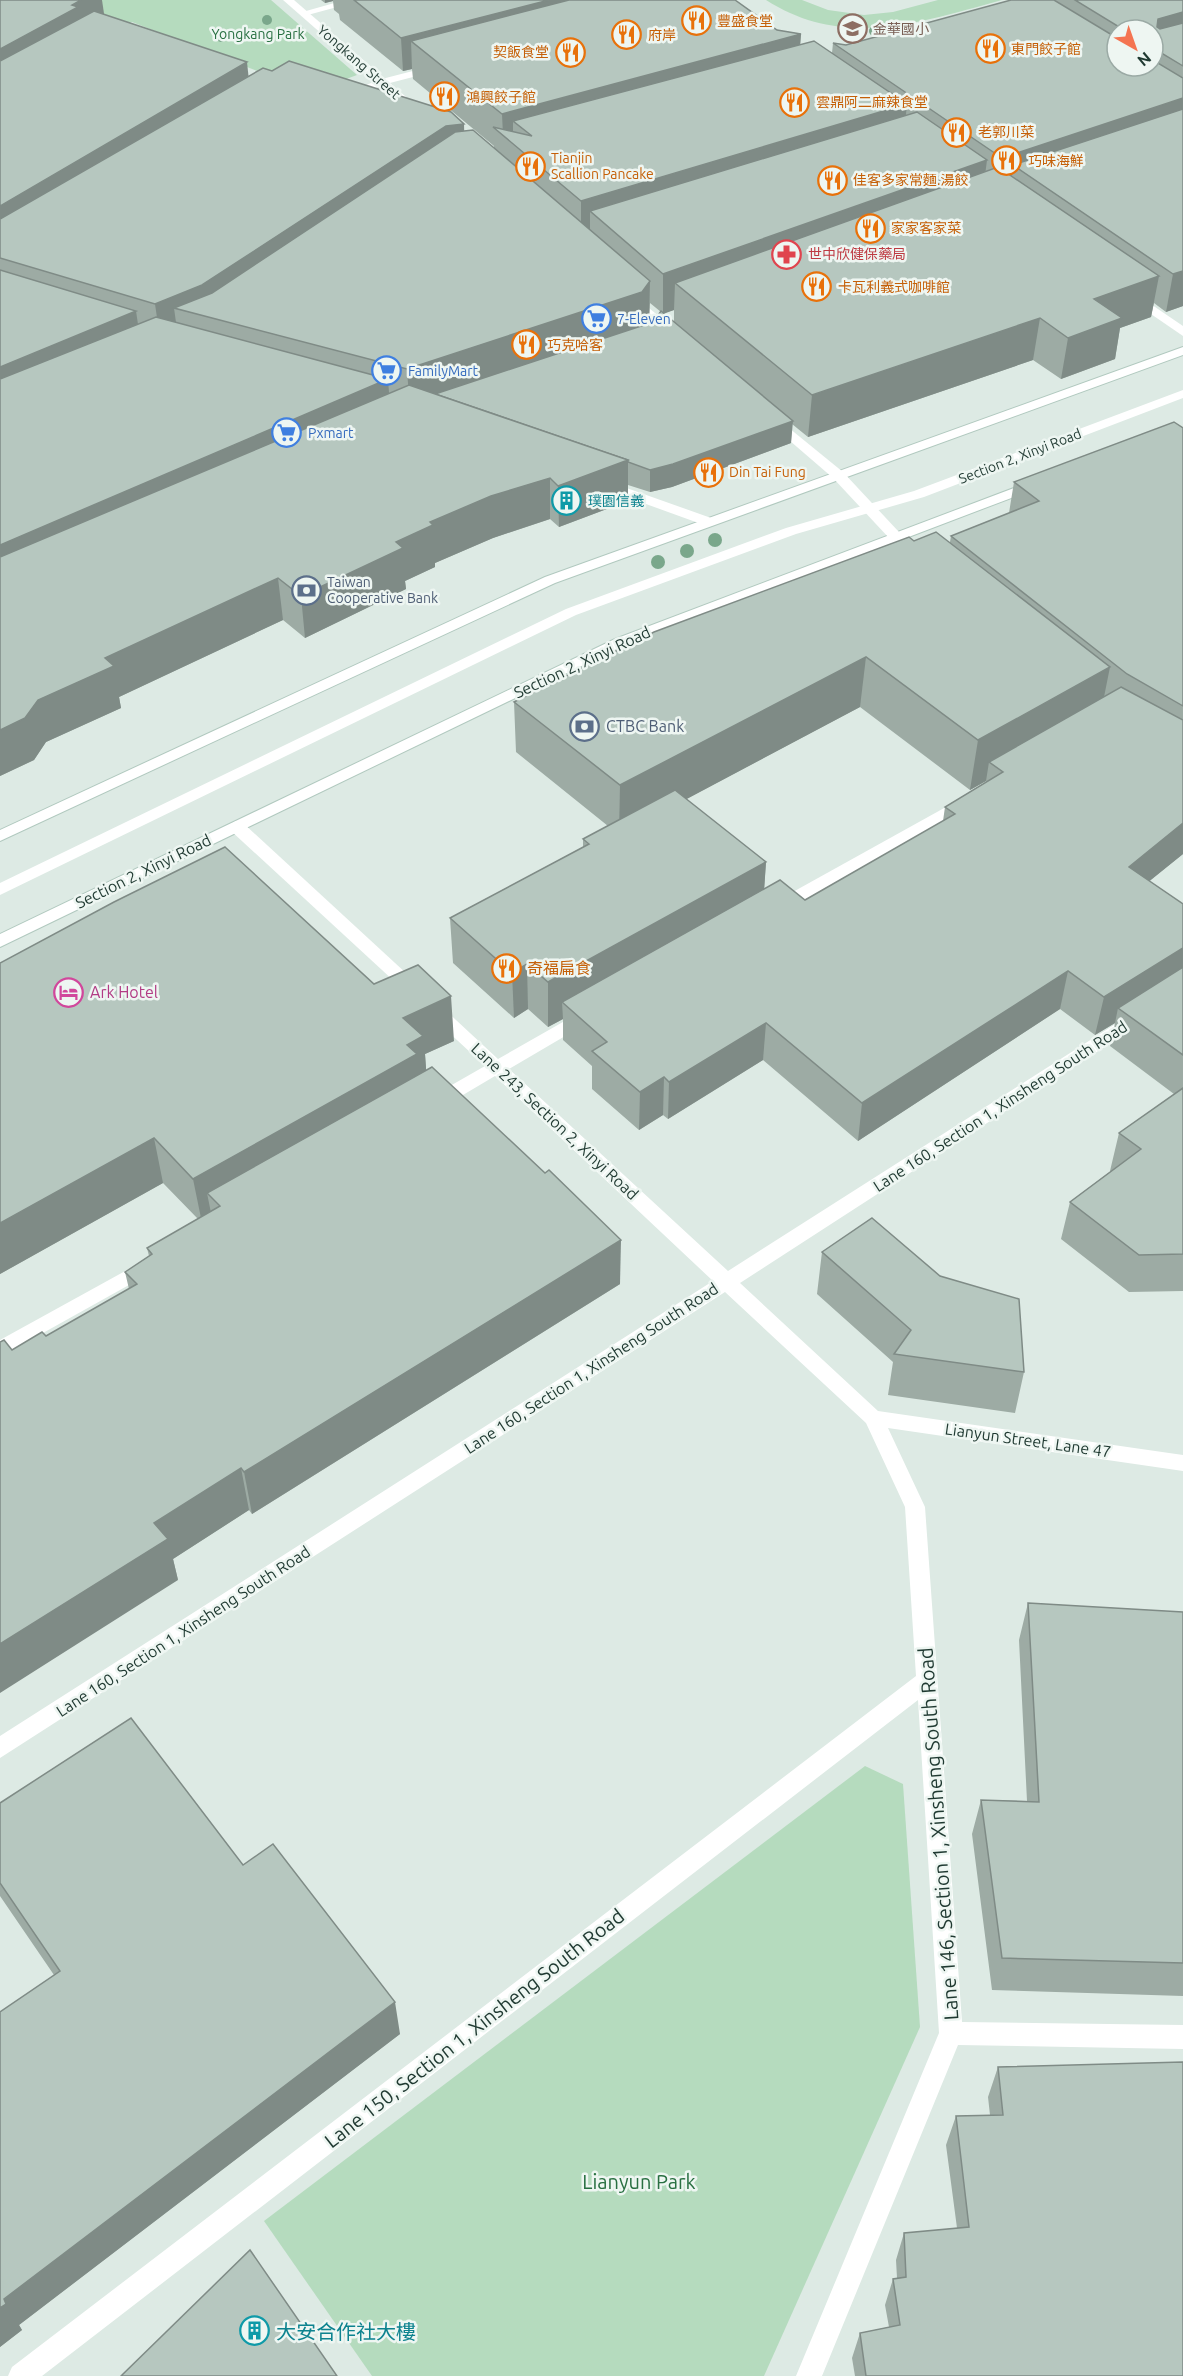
<svg xmlns="http://www.w3.org/2000/svg" width="1183" height="2376" font-family="Ubuntu,'Noto Sans TC',sans-serif">
<rect width="100%" height="100%" fill="#ddeae4"/>
<g fill="#b5dbbe">
<path d="M29 0H271L357 75 311 92 132 22 117 28Z"/>
<path d="M766 0H802L828 10 864 15 893 12 938 0H1002C921 22 844 50 766 0Z"/>
<path d="M865 1766 903 1784 920 2027 764 2376H372L264 2221Z"/>
</g>
<g fill="none" stroke-linecap="round" stroke-linejoin="round">
<defs>
<g id="secondary">
<path d="M1183 347V355L555 583 0 841V830L545 577Z"/>
<path d="M1035 480 1040 481V487L625 645 0 947V934L615 639Z"/>
</g>
</defs>
<use href="#secondary" stroke="#b1c9bf" stroke-width="2"/>
<g fill="#fff" fill-rule="evenodd">
<path d="M345 0H363L304 16 299 13Z"/>
<path d="M436 65 440 66V70L386 84 352 97 343 95 378 80Z"/>
<path d="M1183 390V398L924 497 796 534 576 615 0 895V883L566 609 786 528 914 491Z"/>
<path d="M604 480 714 519 716 522 709 526 704 525 599 487V481Z"/>
<path d="M964 797 972 802 969 806 785 911H773L771 907 773 903Z"/>
<path d="M236 821 242 822 420 986 422 990 420 994H408L230 830 228 826Z"/>
<path d="M436 1005 442 1007 498 1059 577 1014H589L591 1018 589 1022 509 1069 728 1271 1128 1016H1140L1142 1020 1140 1024 740 1283 878 1411 1183 1455V1471L888 1428 925 1507 962 2022 1183 2025V2049L958 2045 822 2376H796L939 2033 918 1700 42 2376H8L12 2367 916 1676 905 1507 866 1423 725 1292 0 1758V1736L713 1281 495 1076 441 1108H429L426 1103 429 1098 485 1066 430 1015 428 1011Z"/>
<path d="M147 1259 154 1261 156 1266 154 1271 0 1357V1340Z"/>
</g>
<g fill="#fff" fill-rule="evenodd">
<path d="M283 0H294L420 109V113H412Z"/>
<path d="M1133 292 1183 326V336L1129 299 1127 296Z"/>
<path d="M632 294 678 332V338H670L628 301V295Z"/>
<path d="M773 415 843 472 913 547V553H903L833 478 768 422V416Z"/>
</g>
<use href="#secondary" fill="#fff" fill-rule="evenodd"/>
</g>
<g fill="#7aa78b">
<circle cx="267" cy="20" r="5"/>
<circle cx="874" cy="31" r="5"/>
<circle cx="221" cy="37" r="5"/>
<circle cx="715" cy="540" r="7"/>
<circle cx="687" cy="551" r="7"/>
<circle cx="658" cy="562" r="7"/>
</g>
<g fill="#9daba4" fill-rule="evenodd">
<path d="M0 0 104 15 248 76 272 71 464 124V131L494 148V146L413 79 412 69 403 71 340 20 339 14 334 10 333 1 325 3 321 0H735L777 30 801 34 800 45 832 53 833 43 846 45 1055 0H1183V306L1166 312 1154 303 1151 317 1120 328 1115 359 1061 379 1033 360 808 437 792 424 791 443 672 487 650 492 628 485V501L559 527 550 519 493 538 435 563V567L405 581 406 589 305 638 283 620 119 697 121 708 46 742 34 760 0 776ZM1117 30H1153V66H1117ZM650 303 661 312 653 322 649 323ZM674 310V322L664 313Z"/>
<path d="M1183 428V854L1149 881 1183 904V1291L1129 1292 1061 1239 1070 1202 1111 1171H1110L1119 1133 1174 1094 1110 1046 1115 1023 1095 1035 1060 1009 858 1141 763 1060 668 1119 663 1115 639 1130 592 1089V1066L563 1040V1019L548 1027 528 1009 514 1018 453 963 450 918 583 847V839L608 826 516 752 514 702 914 541 950 542 951 536 1009 513 1014 482ZM860 707 970 790 986 781V782L945 807 943 821 805 900 764 889 766 862 686 799Z"/>
<path d="M0 963 374 984 454 1041 425 1054 426 1070 620 1284 252 1514 249 1510 173 1559 178 1580 12 1350 46 1336 129 1289 125 1272 149 1256 147 1248 198 1219 163 1183 0 1274Z"/>
<path d="M822 1252 1024 1372 1015 1413 888 1395 893 1362 817 1294Z"/>
<path d="M1028 1603 1183 1612V1996L992 1990 972 1834 981 1800 1027 1801 1019 1640Z"/>
<path d="M0 1803 243 1865 400 2034 19 2325 22 2330 0 2347 54 1975 0 1896Z"/>
<path d="M998 2067 1183 2376H855L852 2358 860 2333 889 2327 885 2305 893 2279 897 2278 896 2260 904 2233 957 2228 946 2145 956 2116 990 2115 988 2097Z"/>
</g>
<g fill="#7f8b86">
<path d="M81 0H102L106 27 0 90V49Z"/>
<path d="M325 0H333V1L325 3Z"/>
<path d="M549 0H678L411 41 412 69 403 71 401 38Z"/>
<path d="M1183 12V43L1153 48 1158 19Z"/>
<path d="M801 34 798 73 513 121V144L503 135 502 114Z"/>
<path d="M247 62 251 100 0 249V206Z"/>
<path d="M1183 98V132L1013 165 1010 190 997 194 1002 158Z"/>
<path d="M907 104 903 144 590 211V240L581 242V201Z"/>
<path d="M464 124 465 162 216 319 174 308 178 337 161 345 155 304 446 126Z"/>
<path d="M987 160 982 199 675 283 674 310 663 314V274Z"/>
<path d="M1183 271V306L1166 312 1173 274Z"/>
<path d="M1159 276 1151 317 1120 328 1115 359 1061 379 1068 338 1094 299Z"/>
<path d="M650 281 649 323 410 412 407 369Z"/>
<path d="M136 311 142 351 0 411V367Z"/>
<path d="M1040 318 1033 360 808 437 812 395Z"/>
<path d="M388 379 391 420 0 591V545Z"/>
<path d="M793 421 791 443 672 487 650 492V470Z"/>
<path d="M628 460V501L559 527 558 486Z"/>
<path d="M550 478V519L493 538 435 563V567L405 581 406 589 305 638 301 596 430 522 491 496Z"/>
<path d="M278 578 283 620 119 697 121 708 46 742 34 760 0 776V730L38 700 105 658Z"/>
<path d="M866 657 860 707 619 835 620 785Z"/>
<path d="M1110 667 1100 717 989 762 986 781 970 790 978 740Z"/>
<path d="M1183 823V854L1120 905 1129 867Z"/>
<path d="M766 862 763 907 562 1002 563 1019 548 1027V982Z"/>
<path d="M1183 948V980L1118 1008 1115 1023 1095 1035 1104 997Z"/>
<path d="M527 964 528 1009 514 1018 512 973Z"/>
<path d="M1068 971 1060 1009 858 1141 862 1103Z"/>
<path d="M451 996 454 1041 425 1054 427 1081 207 1193 212 1218 202 1223 193 1179 403 1018Z"/>
<path d="M766 1023 763 1060 668 1119 669 1082Z"/>
<path d="M664 1077 663 1115 639 1130 640 1092Z"/>
<path d="M154 1138 163 1183 0 1274V1223Z"/>
<path d="M621 1240 620 1284 252 1514 244 1472Z"/>
<path d="M241 1468 249 1510 173 1559 178 1580 0 1693V1644L154 1523Z"/>
<path d="M395 2002 400 2034 19 2325 22 2330 0 2347V2308L4 2299Z"/>
</g>
<g fill="#b6c7bf" stroke="#7f8b86" stroke-width="1.5">
<path d="M0 0H81L72 5 78 7 0 49Z"/>
<path d="M354 0H549L401 38Z"/>
<path d="M569 0H735L777 30 801 34 502 114 411 41Z"/>
<path d="M1011 0H1054L1117 38V66H1153V60L1183 78V98L1002 158 833 43 846 45Z"/>
<path d="M1075 0H1183V12L1158 19 1157 27 1160 29 1183 23V66L1153 48V30H1124Z"/>
<path d="M94 11 247 62 0 206V61Z"/>
<path d="M814 41 907 104 581 201 493 127 532 136 513 121Z"/>
<path d="M289 61 451 112 464 124 446 126 202 285 155 304 0 258V219L263 68 272 71Z"/>
<path d="M1183 109V271L1173 274 1013 165Z"/>
<path d="M917 112 987 160 663 274 590 211Z"/>
<path d="M473 130 650 281 642 292 407 369 174 308 212 293 455 132Z"/>
<path d="M998 167 1159 276 1094 299 1122 318 1068 338 1040 318 812 395 675 283Z"/>
<path d="M0 270 136 311 0 367Z"/>
<path d="M661 311 793 421 673 464 650 470 628 462V460L435 394 653 322Z"/>
<path d="M156 317 388 379 0 545V379Z"/>
<path d="M409 385 628 460 558 486 550 478 491 496 430 522 433 525 396 542 403 548 301 596 278 578 105 658 114 666 38 700 25 718 0 730V557Z"/>
<path d="M1174 422 1183 428V706L1127 674 951 536 1039 501 1014 482Z"/>
<path d="M936 532 1110 667 978 740 866 657 620 785 514 702 654 632 909 537 914 541Z"/>
<path d="M1121 687 1183 720V823L1129 867 1183 904V948L1104 997 1068 971 862 1103 766 1023 669 1082 664 1077 640 1092 592 1051 607 1042 562 1002 780 880 805 900 955 814 945 807 1003 772 989 762Z"/>
<path d="M675 790 766 862 548 982 527 964 512 973 450 918 589 844 583 839Z"/>
<path d="M225 847 374 984 418 965 451 996 403 1018 423 1036 407 1045 417 1054 193 1179 154 1138 0 1223V963L114 902Z"/>
<path d="M1183 967V1055L1118 1008Z"/>
<path d="M432 1067 545 1173 549 1170 621 1240 244 1472 241 1468 154 1523 168 1539 0 1644V1342L4 1340 12 1350 42 1332 46 1336 137 1284 125 1272 152 1254 147 1248 220 1206 207 1193Z"/>
<path d="M1183 1088V1254L1139 1255 1070 1202 1141 1149 1119 1133Z"/>
<path d="M872 1218 940 1276 1019 1299 1024 1372 894 1354 911 1330 822 1252Z"/>
<path d="M1028 1603 1183 1612V1963L1002 1958 981 1800 1039 1802Z"/>
<path d="M131 1718 243 1865 273 1844 395 2002 4 2299 6 2304 0 2308V2012L60 1971 0 1883V1803Z"/>
<path d="M1183 2062V2376H866L860 2333 900 2325 893 2279 906 2277 904 2233 969 2227 956 2116 1003 2115 998 2067Z"/>
<path d="M250 2250 337 2376H121Z"/>
</g>
<defs>
<symbol id="restaurant-ring" viewBox="-11 -11 22 22"><circle r="9.5" fill="#eef6f2" stroke="#e8710a" stroke-width="1.5"/><path d="M-5-6h1v4h1v-4h1v4h1v-4h1v5L-1.5 .5V6h-2V.5L-5-1ZM5-6V6H3V1.5H1.5Q1.5-4 5-6Z" fill="#e8710a"/></symbol>
<symbol id="school-ring" viewBox="-11 -11 22 22"><circle r="9.5" fill="#eef6f2" stroke="#8d6e63" stroke-width="1.5"/><path d="M0-5L7-2L0 1L-7-2ZM-4 1L0 2.5L4 1V4Q0 6-4 4Z" fill="#8d6e63"/></symbol>
<symbol id="pharmacy-ring" viewBox="-11 -11 22 22"><circle r="9.5" fill="#eef6f2" stroke="#e0444e" stroke-width="1.5"/><path d="M-2-6h4v4h4v4h-4v4h-4v-4h-4v-4h4Z" fill="#e0444e"/></symbol>
<symbol id="supermarket-ring" viewBox="-11 -11 22 22"><circle r="9.5" fill="#eef6f2" stroke="#3f7fe0" stroke-width="1.5"/><path d="M-6-5.5h2.5l.6 2H6L4.5 2H-2.5L-4.4-4H-6ZM-1.5 3.2a1.3 1.3 0 1 0 .1 0ZM3 3.2a1.3 1.3 0 1 0 .1 0Z" fill="#3f7fe0"/></symbol>
<symbol id="building-ring" viewBox="-11 -11 22 22"><circle r="9.5" fill="#eef6f2" stroke="#0f9aa8" stroke-width="1.5"/><path d="M-4-6H4V6H1V3H-1V6H-4ZM-2.5-4.3h1.7v1.8h-1.7ZM.8-4.3h1.7v1.8H.8ZM-2.5-1h1.7V.8h-1.7ZM.8-1h1.7V.8H.8Z" fill="#0f9aa8"/></symbol>
<symbol id="bank-ring" viewBox="-11 -11 22 22"><circle r="9.5" fill="#eef6f2" stroke="#5c6f8a" stroke-width="1.5"/><path d="M-6-4H6V4H-6ZM0-2.3a2.3 2.3 0 1 0 0 4.6a2.3 2.3 0 1 0 0-4.6Z" fill="#5c6f8a"/></symbol>
<symbol id="hotel-ring" viewBox="-11 -11 22 22"><circle r="9.5" fill="#eef6f2" stroke="#d1479c" stroke-width="1.5"/><path d="M-6-4.5h1.5V1H6V5H4.5V3h-9V5H-6ZM-4 0a1.8 1.8 0 1 1 3.6 0ZM.5 0V-2.5h3Q6-2.5 6 0Z" fill="#d1479c"/></symbol>
</defs>
<g fill-rule="evenodd">
<use href="#restaurant-ring" x="680" y="4" width="33" height="33"/>
<use href="#school-ring" x="836" y="12" width="33" height="33"/>
<use href="#restaurant-ring" x="610" y="18" width="33" height="33"/>
<use href="#restaurant-ring" x="974" y="32" width="33" height="33"/>
<use href="#restaurant-ring" x="554" y="36" width="33" height="33"/>
<use href="#restaurant-ring" x="428" y="80" width="33" height="33"/>
<use href="#restaurant-ring" x="778" y="86" width="33" height="33"/>
<use href="#restaurant-ring" x="940" y="116" width="33" height="33"/>
<use href="#restaurant-ring" x="990" y="144" width="33" height="33"/>
<use href="#restaurant-ring" x="514" y="150" width="33" height="33"/>
<use href="#restaurant-ring" x="816" y="164" width="33" height="33"/>
<use href="#restaurant-ring" x="854" y="212" width="33" height="33"/>
<use href="#pharmacy-ring" x="770" y="238" width="33" height="33"/>
<use href="#restaurant-ring" x="800" y="270" width="33" height="33"/>
<use href="#supermarket-ring" x="580" y="302" width="33" height="33"/>
<use href="#restaurant-ring" x="510" y="328" width="33" height="33"/>
<use href="#supermarket-ring" x="370" y="354" width="33" height="33"/>
<use href="#supermarket-ring" x="270" y="416" width="33" height="33"/>
<use href="#restaurant-ring" x="692" y="456" width="33" height="33"/>
<use href="#building-ring" x="550" y="484" width="33" height="33"/>
<use href="#bank-ring" x="290" y="574" width="33" height="33"/>
<use href="#bank-ring" x="568" y="710" width="33" height="33"/>
<use href="#restaurant-ring" x="490" y="952" width="33" height="33"/>
<use href="#hotel-ring" x="52" y="976" width="33" height="33"/>
<use href="#building-ring" x="238" y="2314" width="33" height="33"/>
</g>
<g text-anchor="middle" dominant-baseline="central" stroke-width="5" stroke-linejoin="round" paint-order="stroke">
<g font-size="14" fill="#c56008" stroke="#eef6f2" text-anchor="start">
<text x="717" y="21">豐盛食堂</text>
<text x="648" y="35">府岸</text>
<text x="1011" y="49">東門餃子館</text>
<text x="549" y="52" text-anchor="end">契飯食堂</text>
<text x="466" y="97">鴻興餃子館</text>
<text x="816" y="102">雲鼎阿二麻辣食堂</text>
<text x="978" y="132">老郭川菜</text>
<text x="551" y="158">Tianjin<tspan x="551" dy="16">Scallion Pancake</tspan></text>
<text x="1028" y="161">巧味海鮮</text>
<text x="853" y="180">佳客多家常麵.湯餃</text>
<text x="891" y="228">家家客家菜</text>
<text x="838" y="287">卡瓦利義式咖啡館</text>
<text x="547" y="345">巧克哈客</text>
<text x="729" y="472">Din Tai Fung</text>
</g>
<g font-size="14" fill="#785e54" stroke="#eef6f2" text-anchor="start">
<text x="873" y="29">金華國小</text>
</g>
<g font-size="14" fill="#297042" stroke="#eef6f2">
<text x="258" y="34">Yongkang Park</text>
</g>
<g font-size="14" fill="#1f3931" stroke="#eef6f2">
<text transform="translate(359 62) rotate(41)">Yongkang Street</text>
<text transform="translate(1020 456) rotate(-21)">Section 2, Xinyi Road</text>
</g>
<g font-size="14" fill="#be3a42" stroke="#eef6f2" text-anchor="start">
<text x="808" y="254">世中欣健保藥局</text>
</g>
<g font-size="14" fill="#366cbe" stroke="#eef6f2" text-anchor="start">
<text x="617" y="319">7-Eleven</text>
<text x="408" y="371">FamilyMart</text>
<text x="308" y="433">Pxmart</text>
</g>
<g font-size="14" fill="#0d838f" stroke="#eef6f2" text-anchor="start">
<text x="588" y="501">璞園信義</text>
</g>
<g font-size="14" fill="#4e5e75" stroke="#eef6f2" text-anchor="start">
<text x="327" y="582">Taiwan<tspan x="327" dy="16">Cooperative Bank</tspan></text>
</g>
<g font-size="16" fill="#1f3931" stroke="#eef6f2">
<text transform="translate(582 662) rotate(-25)">Section 2, Xinyi Road</text>
<text transform="translate(143 871) rotate(-26)">Section 2, Xinyi Road</text>
<text transform="translate(1000 1106) rotate(-33)">Lane 160, Section 1, Xinsheng South Road</text>
<text transform="translate(555 1121) rotate(43)">Lane 243, Section 2, Xinyi Road</text>
<text transform="translate(591 1368) rotate(-33)">Lane 160, Section 1, Xinsheng South Road</text>
<text transform="translate(1028 1440) rotate(8)">Lianyun Street, Lane 47</text>
<text transform="translate(183 1631) rotate(-33)">Lane 160, Section 1, Xinsheng South Road</text>
</g>
<g font-size="16" fill="#4e5e75" stroke="#eef6f2" text-anchor="start">
<text x="606" y="726">CTBC Bank</text>
</g>
<g font-size="16" fill="#c56008" stroke="#eef6f2" text-anchor="start">
<text x="527" y="968">奇福扁食</text>
</g>
<g font-size="16" fill="#b23c85" stroke="#eef6f2" text-anchor="start">
<text x="90" y="992">Ark Hotel</text>
</g>
<g font-size="20" fill="#1f3931" stroke="#eef6f2">
<text transform="translate(938 1834) rotate(-94)">Lane 146, Section 1, Xinsheng South Road</text>
<text transform="translate(474 2028) rotate(-38)">Lane 150, Section 1, Xinsheng South Road</text>
</g>
<g font-size="20" fill="#297042" stroke="#eef6f2">
<text x="639" y="2181">Lianyun Park</text>
</g>
<g font-size="20" fill="#0d838f" stroke="#eef6f2" text-anchor="start">
<text x="276" y="2331">大安合作社大樓</text>
</g>
</g>
<g transform="translate(1135 48) rotate(140)"><circle r="28" fill="#eef6f2" stroke="#9baaa5" stroke-width="1.5"/>
<path d="M0-4.5L10 22L0 15L-10 22Z" fill="#f47451"/>
<text y="-9" font-size="16" font-weight="bold" text-anchor="middle" fill="#1f3931">N</text>
</g>
</svg>
